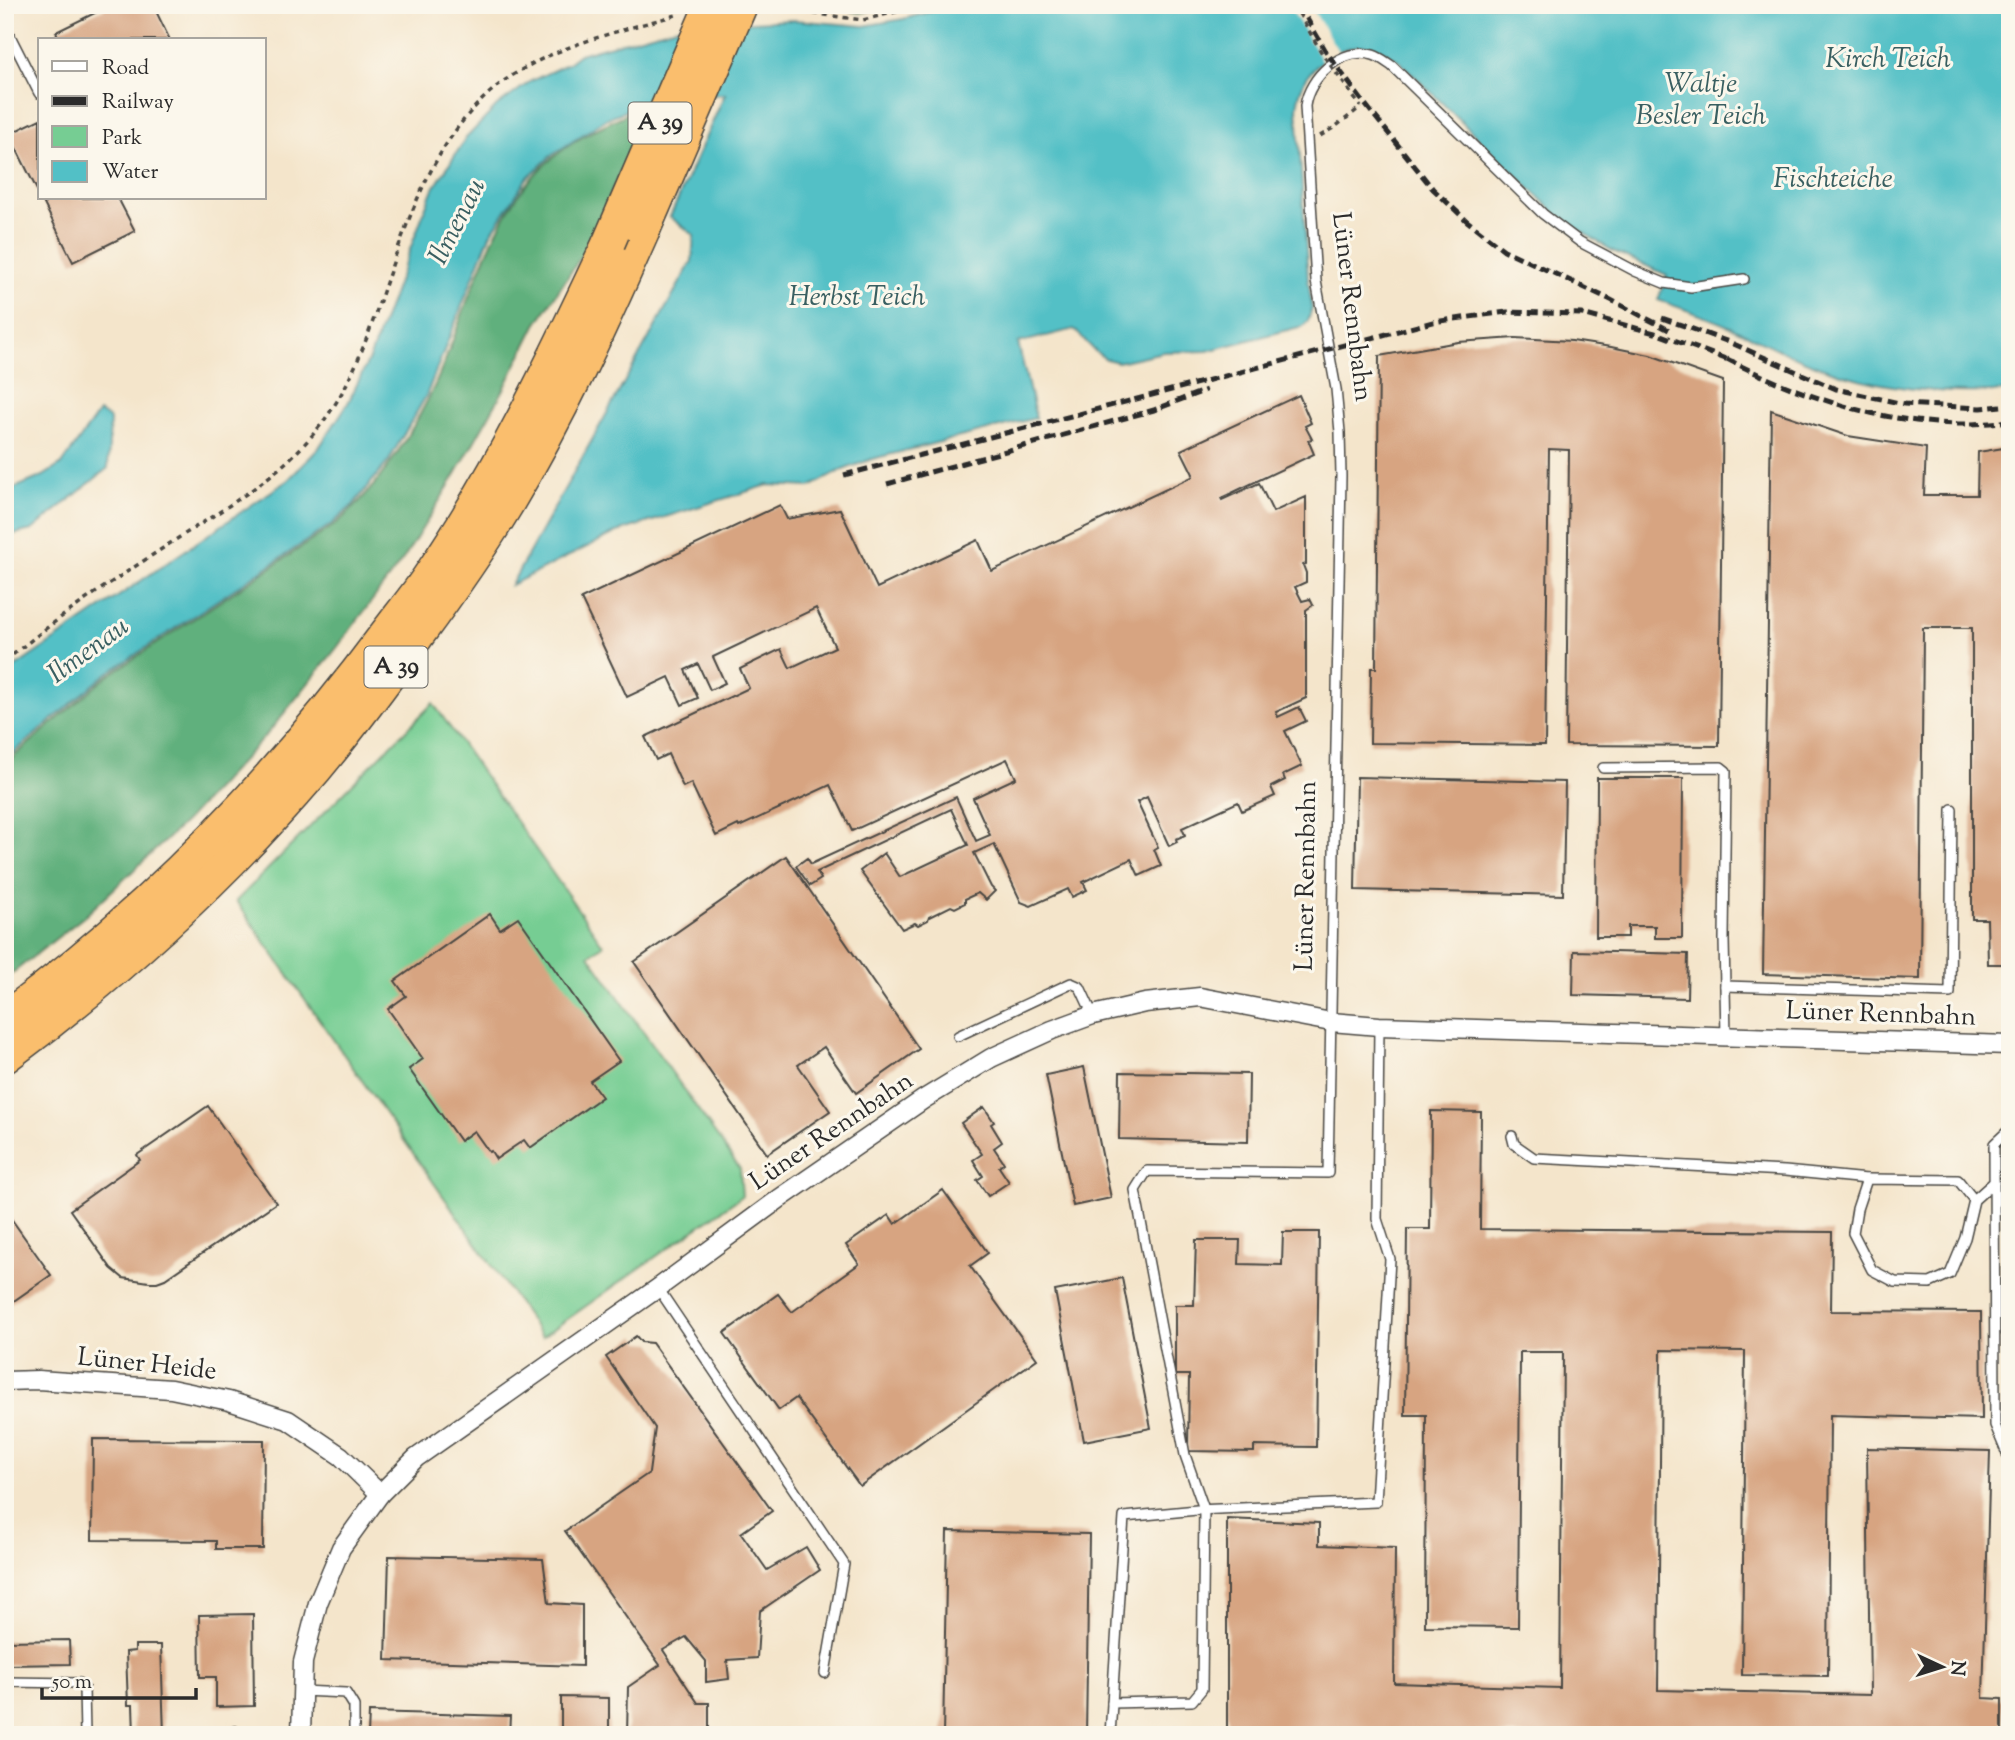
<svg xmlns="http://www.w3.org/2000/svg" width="2015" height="1740" font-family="'Sorts Mill Goudy',serif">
<rect width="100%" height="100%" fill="#fbf7ec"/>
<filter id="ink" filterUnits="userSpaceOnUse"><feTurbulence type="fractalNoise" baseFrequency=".0143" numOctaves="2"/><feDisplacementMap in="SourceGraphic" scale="14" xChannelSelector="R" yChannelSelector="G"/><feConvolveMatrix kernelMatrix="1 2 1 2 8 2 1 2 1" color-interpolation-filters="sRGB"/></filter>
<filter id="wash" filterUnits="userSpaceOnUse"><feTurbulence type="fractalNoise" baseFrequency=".00686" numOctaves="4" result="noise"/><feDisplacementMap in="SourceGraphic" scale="28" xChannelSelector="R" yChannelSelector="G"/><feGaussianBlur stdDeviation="1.57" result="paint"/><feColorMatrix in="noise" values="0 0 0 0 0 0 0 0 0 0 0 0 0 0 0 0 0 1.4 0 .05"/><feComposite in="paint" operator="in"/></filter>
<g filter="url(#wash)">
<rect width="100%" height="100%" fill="#f4e5cb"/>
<path fill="#76cd93" stroke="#507c5f" stroke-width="2" d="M433 703 603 945 589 955 740 1169 742 1196 542 1337 236 901Z"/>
<g fill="#60b07d" stroke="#466e54" stroke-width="2">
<path d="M815 5H893L861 13Z"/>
<path d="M650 104 588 246 536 325 503 391 456 474 406 555 336 649 268 733 185 822 86 915 5 979V764L106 677 333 526C375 492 404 446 428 399 445 367 455 332 468 299 485 257 500 216 529 181 560 144 607 122 650 104Z"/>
</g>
<g fill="#52c0c6" stroke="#3e7678" stroke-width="2">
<path d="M958 5H2010V391C1947 395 1885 390 1826 369 1792 357 1760 340 1728 326 1705 316 1681 308 1658 300L1667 275 1611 250 1559 217 1398 60C1390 55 1383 49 1374 47 1347 41 1317 59 1304 82 1300 90 1298 99 1297 108L1308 279 1312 308 1308 321 1303 326 1207 351 1163 352 1118 362 1106 359 1096 352 1074 329 1018 343 1036 418 872 459 840 471 810 487 768 485 617 532 511 585 692 261 694 235 670 217 725 94 651 100 608 118 552 155 527 178 490 235 426 396 388 462 353 505 332 524 105 675 5 760V674L288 480 318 449 348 403 370 357 431 193 466 138 497 106 531 81 567 64 580 54 673 28 691 25 793 20 864 26 903 19Z"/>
<path d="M99 412 110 419 108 468 32 530 5 536V492L43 476 62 464Z"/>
</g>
<path fill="#f4e5cb" d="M1289 5H1310L1340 54 1324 65Z"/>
<g id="blocks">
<g fill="#d7a481">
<path d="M111 5H153L170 40H60L56 32Z"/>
<path d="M40 119V196L9 134Z"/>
<path d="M41 198H118L135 231 73 262Z"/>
<path d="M1515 338 1572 341 1611 347 1650 355 1723 381 1719 746 1566 745 1569 450 1549 449 1545 745 1370 743 1371 668H1376L1379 356 1458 342Z"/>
<path d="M1299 395 1311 423 1305 426 1312 439 1308 440 1314 454 1221 498 1222 500 1259 483 1273 512 1306 497V564L1303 565 1306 573V582L1295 587 1302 601 1310 599 1313 605 1306 610V698L1276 712 1278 717 1299 707 1306 721 1285 731 1302 766 1283 775 1285 780 1271 787 1275 796 1242 811 1238 802 1182 828 1185 835 1176 839 1177 842 1169 846 1147 797 1137 802 1158 847 1154 849 1161 866 1139 876 1131 859 1083 882 1087 890 1072 897 1068 889 1031 906 1021 902 994 844 974 853 991 887 995 891 986 900 978 893 965 899V903L955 908 951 906 929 917 928 920 918 925 915 923 902 929 860 871 884 853 900 877 968 845 951 809 817 872 821 879 810 886 796 866 807 858 811 864 956 797 976 841 990 835 973 798 1016 778 1007 759 852 831 830 785 739 827 738 825 716 836 691 783 683 787 668 754 656 760 645 737 749 688 740 669 781 649 790 668 835 647 816 608 713 657 725 683 710 690 698 664 685 670 698 698 682 705 669 677 627 697 581 599 780 505 787 519 840 509 877 588 978 540 992 571 1192 477 1193 474 1181 450Z"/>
<path d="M1771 410 1848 436 1926 448 1924 495H1977L1978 452 2010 447V964H1988L1987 919H1972V628H1923L1920 979 1763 974Z"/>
<path d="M1357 777 1565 782 1563 895 1355 890Z"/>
<path d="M1597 778H1683L1682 938H1655V926H1628V937H1596Z"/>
<path d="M786 856 919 1049 856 1093 824 1047 798 1065 830 1111 767 1154 634 962Z"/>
<path d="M490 914 500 929 518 917 619 1061 590 1081 602 1097 530 1148 524 1140 496 1159 491 1151 489 1152 474 1131 460 1141 409 1069 423 1059 388 1009 406 996 395 981Z"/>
<path d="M1574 951 1688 954 1687 998 1573 995Z"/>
<path d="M1084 1067 1111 1198 1073 1206 1046 1075Z"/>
<path d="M1120 1072 1249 1074 1248 1142 1119 1139Z"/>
<path d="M208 1106 276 1203 165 1279 157 1282H149L123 1278 111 1268 70 1210 140 1160 137 1155Z"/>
<path d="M984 1107 994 1122 991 1124 1002 1142 994 1148 1004 1163 999 1167 1009 1182 988 1196 977 1180 983 1176 973 1160 982 1154 961 1123Z"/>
<path d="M1431 1111 1481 1112 1480 1229 1832 1232 1831 1311 1981 1312 1982 1419 1830 1415 1828 1676 1742 1675 1745 1351 1661 1350 1658 1690 1870 1695 1867 1448 1990 1451 1983 1698 2002 1699V1735H1227V1519L1319 1523V1545L1395 1548 1394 1683 1560 1688 1563 1352H1520L1518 1627 1425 1626 1426 1415H1405L1407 1229H1430Z"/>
<path d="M943 1190 988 1253 970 1266 1037 1359 860 1486 796 1398 779 1410 724 1333 778 1294 792 1312 859 1264 846 1245 889 1215 895 1224Z"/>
<path d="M5 1210 51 1275 5 1307Z"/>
<path d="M1283 1232H1319L1316 1447 1254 1446V1452L1188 1451 1189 1375H1175V1305H1194L1196 1240H1240L1239 1264 1282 1265Z"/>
<path d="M1122 1278 1151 1428 1084 1441 1055 1291Z"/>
<path d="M636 1336 641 1342 652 1343 772 1511 741 1533 767 1570 806 1547 820 1570 760 1611 757 1658 727 1660 729 1679 706 1682V1661L686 1637 663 1650 698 1703H709V1735H627L628 1687 660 1665 565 1531 649 1473 655 1428 606 1357Z"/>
<path d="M93 1439 264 1440 263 1549H216V1541L92 1540Z"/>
<path d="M947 1531 1089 1534 1086 1735H943Z"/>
<path d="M389 1556 543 1559 549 1603 582 1605V1666L386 1660Z"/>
<path d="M253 1614 254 1706 216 1707V1677H200L199 1615Z"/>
<path d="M69 1640 70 1664 5 1665V1641Z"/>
<path d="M135 1645H161L164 1735H134L133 1705H128L126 1652 135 1651Z"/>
<path d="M561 1697 609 1698V1735H561Z"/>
<path d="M369 1712 510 1716 509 1735H368Z"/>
</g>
</g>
</g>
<g filter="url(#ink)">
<use href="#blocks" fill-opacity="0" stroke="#494743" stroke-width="2"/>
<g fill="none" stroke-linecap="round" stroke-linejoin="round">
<defs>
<g id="service">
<path d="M5 26 39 93"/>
<path d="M1603 768 1721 767 1726 771 1724 939 1726 1036"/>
<path d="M1725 986 1950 993 1952 809"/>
<path d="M958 1036 1071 983 1080 987 1093 1015"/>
<path d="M2010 1129 1994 1144 1995 1425 2010 1461"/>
<path d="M1512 1136 1514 1144 1534 1158 1785 1171 1867 1179"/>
<path d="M1974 1200 1958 1180 1867 1179 1857 1209 1853 1233 1872 1270 1895 1282 1930 1283 1950 1274 1965 1238 1974 1200 1994 1182"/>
<path d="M658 1288 844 1564 825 1673"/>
<path d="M5 1682 79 1683 84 1688 85 1735"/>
<path d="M301 1691 346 1693 354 1706V1735"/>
<path d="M1112 1703 1192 1701 1202 1689 1204 1509 1185 1455 1135 1190 1147 1171 1328 1173 1341 476 1340 432 1336 389 1316 281 1305 106C1309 77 1342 46 1373 55 1380 57 1386 62 1392 66L1543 214 1580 242 1635 271 1664 283 1691 287 1744 279"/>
<path d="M232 1735 235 1731"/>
<path d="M1110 1735 1124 1517 1197 1510 1376 1502 1390 1259 1377 1219 1379 1026"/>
</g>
<g id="minor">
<path d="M5 1381 38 1380 171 1389 229 1401 288 1420 341 1456 380 1494"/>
<path d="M301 1735 303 1662 318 1603 341 1548 380 1494 416 1458 658 1288 779 1199 924 1099 991 1058 1052 1030 1093 1015 1145 1003 1200 997 1331 1022 1379 1026 2010 1045"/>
</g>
<g id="motorway">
<path d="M5 1018C152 910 279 778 387 632 402 612 418 593 431 573 502 469 556 355 609 242"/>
<path d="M5 1057C118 973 224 876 316 769 352 726 386 680 419 634 450 592 481 548 508 503 560 416 602 325 643 232"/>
</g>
</defs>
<use href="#service" stroke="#494743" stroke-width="12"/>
<use href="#minor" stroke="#494743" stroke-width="21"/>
<use href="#motorway" stroke="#494743" stroke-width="35"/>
<g stroke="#494743" stroke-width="3.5" stroke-dasharray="5 5" stroke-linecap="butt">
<path d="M764 9 795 11 863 20 924 5"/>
<path d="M1320 136 1335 127 1361 107"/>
<path d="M5 661C29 642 52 623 77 606 107 584 138 565 169 544 220 511 276 480 315 432 352 388 369 333 387 280 412 207 441 125 507 79 556 45 623 30 680 14"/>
</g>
<use href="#service" stroke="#fff" stroke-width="9"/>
<use href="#minor" stroke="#fff" stroke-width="18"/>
<use href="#motorway" stroke="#fabe6d" stroke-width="32"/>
<g stroke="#2b2b2b" stroke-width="5" stroke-dasharray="10 5" stroke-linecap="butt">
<path d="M1299 5 1327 53 1361 99 1433 189 1467 221 1504 250 1609 299 1671 331"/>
<path d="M1662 318 1729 342 1836 389 1904 404 1981 408 2010 405"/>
<path d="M1727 359C1813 403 1913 434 2010 421"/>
<path d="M844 475 1433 322 1507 312 1582 314 1655 333 1734 362"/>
<path d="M887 484 1154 410 1206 390"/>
</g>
<defs>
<g id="motorway-bridge">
<path d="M643 232 741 5"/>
<path d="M609 242 711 5"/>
</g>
</defs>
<use href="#motorway-bridge" stroke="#494743" stroke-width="35" stroke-linecap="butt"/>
<path stroke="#494743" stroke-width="3.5" stroke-dasharray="5 5" stroke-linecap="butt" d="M1294 5 1323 55 1361 107"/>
<use href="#motorway-bridge" stroke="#fabe6d" stroke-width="32"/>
</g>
</g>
<g text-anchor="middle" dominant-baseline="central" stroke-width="6" stroke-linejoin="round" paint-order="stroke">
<g fill="#fbf7ec" stroke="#696865" stroke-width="2">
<rect x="628.5" y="102.5" width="63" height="41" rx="5"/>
<rect x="364.5" y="646.5" width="63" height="41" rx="5"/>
</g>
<g font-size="24" font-weight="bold" fill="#2b2b2b">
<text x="660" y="123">A 39</text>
<text x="396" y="667">A 39</text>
</g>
<g font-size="26" fill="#2b2b2b" stroke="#fbf7ec">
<text transform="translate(1351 307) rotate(83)">Lüner Rennbahn</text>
<text transform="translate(1307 876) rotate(-89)">Lüner Rennbahn</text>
<text transform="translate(1881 1015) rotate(2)">Lüner Rennbahn</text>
<text transform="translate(832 1132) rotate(-34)">Lüner Rennbahn</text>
<text transform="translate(147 1365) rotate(6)">Lüner Heide</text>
</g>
<g font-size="28" font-style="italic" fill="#395f61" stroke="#fbf7ec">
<text x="1888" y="60">Kirch Teich</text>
<text x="1701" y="85">Waltje<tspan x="1701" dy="32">Besler Teich</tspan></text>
<text x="1833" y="180">Fischteiche</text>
<text transform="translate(458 222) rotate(-63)">Ilmenau</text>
<text x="857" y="298">Herbst Teich</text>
<text transform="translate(89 651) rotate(-36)">Ilmenau</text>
</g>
</g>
<rect width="2015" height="1740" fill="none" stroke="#fbf7ec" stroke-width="28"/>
<rect x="38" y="38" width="228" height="161" fill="#fbf7ec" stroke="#a8a59f" stroke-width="2"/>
<rect x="52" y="61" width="35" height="10" fill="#ffffff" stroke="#a8a59f" stroke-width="2"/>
<text x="102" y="74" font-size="21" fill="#2b2b2b">Road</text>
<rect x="52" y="96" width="35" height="10" fill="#2b2b2b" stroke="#a8a59f" stroke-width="2"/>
<text x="102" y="108" font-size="21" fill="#2b2b2b">Railway</text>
<rect x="52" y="126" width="35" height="21" fill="#76cd93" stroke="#a8a59f" stroke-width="2"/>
<text x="102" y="144" font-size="21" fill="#2b2b2b">Park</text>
<rect x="52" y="161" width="35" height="21" fill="#52c0c6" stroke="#a8a59f" stroke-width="2"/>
<text x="102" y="178" font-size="21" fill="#2b2b2b">Water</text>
<g transform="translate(1942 1667) rotate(94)" stroke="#fbf7ec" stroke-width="5" paint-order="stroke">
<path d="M0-5L12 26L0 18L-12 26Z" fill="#2b2b2b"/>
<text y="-10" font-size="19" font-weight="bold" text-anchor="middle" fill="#2b2b2b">N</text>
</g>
<path d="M42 1688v10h154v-10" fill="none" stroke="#2b2b2b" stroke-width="3.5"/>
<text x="52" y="1688" font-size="21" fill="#2b2b2b" stroke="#fbf7ec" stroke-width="5" paint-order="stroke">50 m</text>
</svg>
